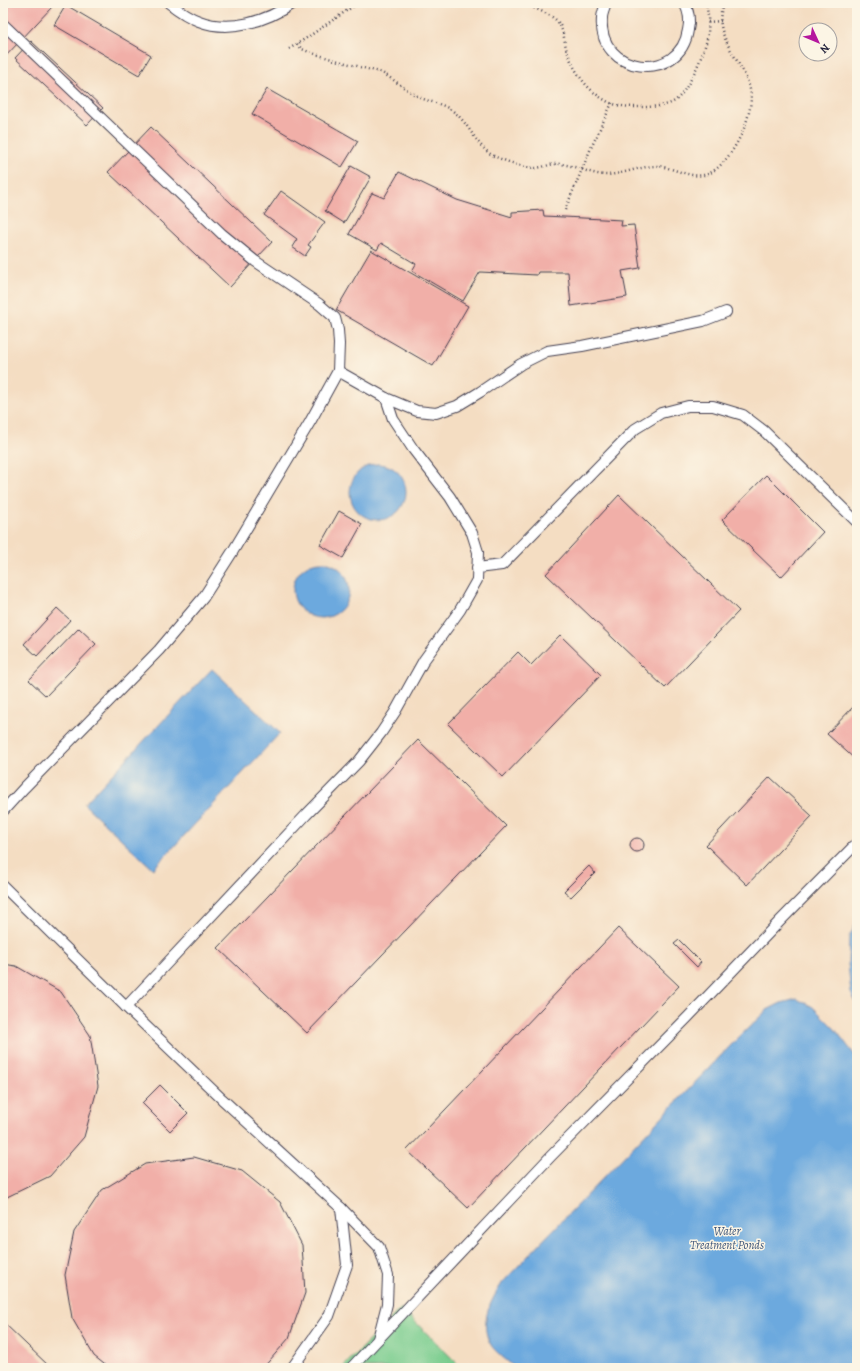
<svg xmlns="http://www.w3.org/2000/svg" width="860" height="1371" font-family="Alegreya,serif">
<rect width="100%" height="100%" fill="#fcf5e5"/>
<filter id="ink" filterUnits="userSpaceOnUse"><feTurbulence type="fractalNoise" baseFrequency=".025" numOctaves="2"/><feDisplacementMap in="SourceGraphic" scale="8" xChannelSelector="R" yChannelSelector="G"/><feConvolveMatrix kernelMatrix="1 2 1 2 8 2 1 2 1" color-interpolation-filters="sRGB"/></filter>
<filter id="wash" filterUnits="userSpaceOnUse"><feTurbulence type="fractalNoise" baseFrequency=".012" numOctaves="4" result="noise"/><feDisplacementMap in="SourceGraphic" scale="16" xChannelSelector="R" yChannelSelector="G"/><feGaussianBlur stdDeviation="0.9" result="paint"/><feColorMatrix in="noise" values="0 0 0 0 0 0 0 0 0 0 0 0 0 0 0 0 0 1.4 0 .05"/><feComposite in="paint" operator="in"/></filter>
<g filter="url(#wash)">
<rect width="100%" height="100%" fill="#f4ddc2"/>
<path fill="#7acd8f" stroke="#4e7865" d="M401 1308 462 1368H342Z"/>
<g fill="#6ca9de" stroke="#47668c">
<circle cx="378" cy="492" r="28"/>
<circle cx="321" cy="590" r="28"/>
<path d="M212 669 280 733 153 869 84 804Z"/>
<path d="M857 922V1004L851 993 848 963 849 937Z"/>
<path d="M797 999 813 1007 834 1028 857 1058V1368H515C508 1361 495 1352 491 1345 478 1323 491 1300 503 1282L734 1042 767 1010 781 1003Z"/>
</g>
<g id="blocks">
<g fill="#f1afa8">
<path d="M3 3H48L52 7 3 59Z"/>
<path d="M66 5 151 55 139 75 54 25Z"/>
<path d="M31 41 103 108 87 125 15 58Z"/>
<path d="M267 89 358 141 342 167 252 114Z"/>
<path d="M151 127 272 242 230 287 108 172Z"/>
<path d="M351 166 371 177 344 223 325 211Z"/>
<path d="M399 172 457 200 512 217V212L543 210 544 216 622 220 621 226 634 225 640 268 622 271 627 297 571 306 568 272H538L537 275 480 272 463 301 412 271 416 264 381 243 377 250 349 234 372 193 384 198Z"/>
<path d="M281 191 325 222 308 245 311 247 305 256 292 247 297 239 264 215Z"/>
<path d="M371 250 468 306 433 366 336 310Z"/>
<path d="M766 475 823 532 781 577 722 520Z"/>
<path d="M619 495 739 611 665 688 546 574Z"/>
<path d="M339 511 362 524 343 558 320 545Z"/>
<path d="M57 608 70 620 37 656 24 644Z"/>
<path d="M79 628 96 644 46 696 29 680Z"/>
<path d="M560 635 601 675 503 777 448 724 518 652 531 665Z"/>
<path d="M857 703V761L827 734Z"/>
<path d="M418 740 506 826 307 1033 218 948Z"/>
<path d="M770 777 812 816 747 885 706 845Z"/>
<circle cx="637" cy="845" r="7"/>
<path d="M589 866 595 873 571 897 564 891Z"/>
<path d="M618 928 679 986 468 1208 407 1150Z"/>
<path d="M679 940 701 962 697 967 674 944Z"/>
<path d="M3 964 16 966 61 992 90 1035 98 1086 84 1137 50 1176 7 1197H3Z"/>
<path d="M160 1085 188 1113 170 1131 142 1103Z"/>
<path d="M194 1157 242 1171 280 1202 302 1245 305 1293 289 1338 263 1368H109L94 1356 72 1318 65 1275 74 1232 102 1190 145 1164Z"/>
<path d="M3 1322 51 1368H3Z"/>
</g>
</g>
</g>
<g filter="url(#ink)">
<use href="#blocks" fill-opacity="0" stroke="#423e4f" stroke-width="1"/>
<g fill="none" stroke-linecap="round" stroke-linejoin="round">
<defs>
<g id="service">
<path d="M169 3C178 10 188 17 199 21 230 33 267 21 293 3"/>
<path d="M606 3C605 8 602 13 602 18 597 75 680 84 688 30 690 21 689 11 684 3"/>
<path d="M3 24 222 234 255 261 319 304 335 318 338 330 339 344 338 371 310 422 233 551 203 598 159 650 24 788 3 811"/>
<path d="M338 371 386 398 417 411 436 413 457 406 480 392 521 364 547 351 582 346 703 321 726 312"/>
<path d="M477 568 502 565 635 429 661 413 688 406H713L743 415 764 431 857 522"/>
<path d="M3 886 126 1007 222 1099 341 1208 379 1247 388 1275 387 1304 378 1339"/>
<path d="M126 1007 306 815 359 761 381 733 395 712 424 660 460 610 477 580 478 552 472 533 450 497 413 449 393 419 386 398"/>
<path d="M292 1368 329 1316 347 1265 341 1208"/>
<path d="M351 1368 551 1156 688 1017 780 921 857 843"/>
</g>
</defs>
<use href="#service" stroke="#423e4f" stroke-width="12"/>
<g stroke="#423e4f" stroke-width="2.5" stroke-dasharray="1 3" stroke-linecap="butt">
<path d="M523 3C531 7 550 14 556 20 563 27 564 38 566 48 573 69 585 89 605 100 614 106 627 107 637 107 648 107 663 107 673 102 687 95 707 48 708 33 709 23 708 13 706 3"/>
<path d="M708 22 721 21"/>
<path d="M297 44 302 49 309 52C325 57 341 62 357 66 365 69 374 70 382 73 395 80 406 90 419 97 431 103 443 103 454 112 471 125 476 148 496 157 508 162 524 168 536 168 545 167 552 163 561 164 577 166 592 175 607 175 624 174 641 166 657 166 674 167 693 181 710 173 725 165 736 146 743 131 747 121 751 108 751 97 750 65 708 37 724 3"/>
<path d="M289 49 308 37 358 3"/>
<path d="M565 210 591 148 612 103"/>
</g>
<use href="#service" stroke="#fff" stroke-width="10"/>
</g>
</g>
<g text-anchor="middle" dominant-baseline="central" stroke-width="3" stroke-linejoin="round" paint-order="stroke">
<g font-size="12" font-style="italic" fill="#40587c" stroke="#fcf5e5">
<text x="727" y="1231">Water<tspan x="727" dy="14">Treatment Ponds</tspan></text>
</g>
</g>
<rect width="860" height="1371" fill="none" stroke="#fcf5e5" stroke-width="16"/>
<g transform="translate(818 42) rotate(134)"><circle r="19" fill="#fcf5e5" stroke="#a5a1a1"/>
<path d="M0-3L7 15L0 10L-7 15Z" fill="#b5179e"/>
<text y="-6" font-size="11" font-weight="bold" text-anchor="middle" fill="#22223b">N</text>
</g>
</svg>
